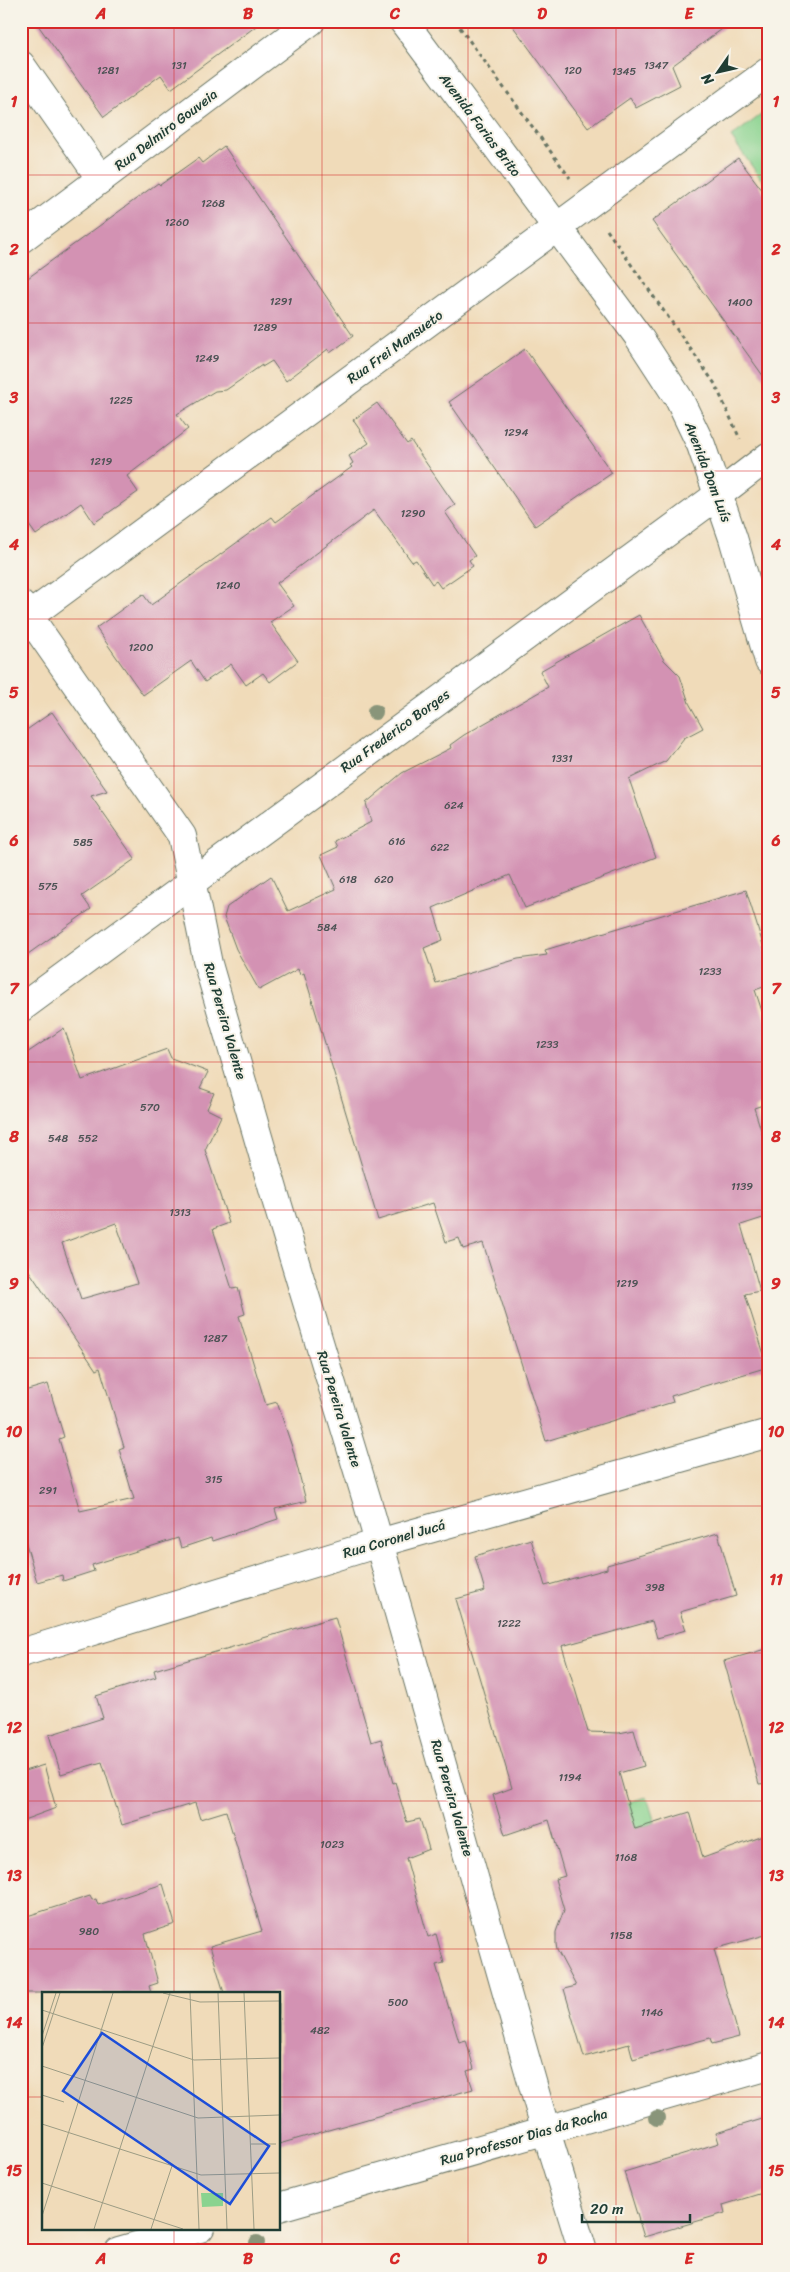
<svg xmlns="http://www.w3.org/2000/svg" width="790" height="2272" font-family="Sriracha,sans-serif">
<rect width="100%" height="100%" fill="#f7f3e8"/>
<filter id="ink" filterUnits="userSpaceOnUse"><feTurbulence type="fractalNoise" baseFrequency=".02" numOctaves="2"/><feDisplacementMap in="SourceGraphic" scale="10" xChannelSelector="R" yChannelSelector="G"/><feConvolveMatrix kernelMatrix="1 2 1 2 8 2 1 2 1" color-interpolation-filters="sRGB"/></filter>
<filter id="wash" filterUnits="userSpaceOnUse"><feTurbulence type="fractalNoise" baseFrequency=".0096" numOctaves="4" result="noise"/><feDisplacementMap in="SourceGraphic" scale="20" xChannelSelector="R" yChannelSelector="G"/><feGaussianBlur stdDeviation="1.12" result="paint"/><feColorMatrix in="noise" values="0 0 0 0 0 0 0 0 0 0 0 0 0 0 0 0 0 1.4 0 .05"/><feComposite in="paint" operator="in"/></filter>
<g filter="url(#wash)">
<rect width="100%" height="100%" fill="#f0dbb9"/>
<g fill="#8ad38f" stroke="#548862">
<path d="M769 109V190L731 137Z"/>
<path d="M647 1797 655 1823 596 1840 588 1813Z"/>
</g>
<g id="blocks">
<g fill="#d392b3" fill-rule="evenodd">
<path d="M35 21H263L171 89 161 75 104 117Z"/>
<path d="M509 21H733L672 66 680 85 636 108 630 98 588 128Z"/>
<path d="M224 146 353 336 330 353 328 349 286 381 272 361 262 367V365L226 390 215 391 177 414 188 429 127 476 138 492 94 523 81 503 36 535 21 514V283L158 183 160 185 198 158 202 163Z"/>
<path d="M738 158 769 199V384L652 221Z"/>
<path d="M525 349 612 473 535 526 449 402Z"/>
<path d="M377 403 407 444 411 441 455 505 445 512 475 556 469 560 473 566 441 588 436 581 432 584 416 560 412 562 374 510 277 583 294 606 270 622 298 661 270 682 263 673 246 685 231 664 205 682 191 661 143 695 96 628 143 594 151 605 272 517 276 522 352 467 350 465 353 463 349 456 369 443 353 420Z"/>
<path d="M639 615 664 660 680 676 689 703 703 728 684 738 666 761 629 779 656 857 525 908 510 875 433 908 443 940 424 948 436 983 518 959 547 955 545 950 746 890 769 964V985L755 990 769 1032V1103L754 1108 769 1155V1216L741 1225 760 1291 745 1294 768 1367 671 1396 673 1402 546 1441 483 1243 463 1249 459 1238 446 1242 433 1203 378 1220 304 973 300 975 298 969 259 990 236 949 224 917 227 907 271 876 288 911 336 889 321 855 338 847 335 841 371 822 366 803 402 773 451 748 450 745 464 735 548 687 540 671Z"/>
<path d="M52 712 107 791 91 796 135 859 82 896 91 909 21 959V734Z"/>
<path d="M64 1028 82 1080 167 1049 171 1058 208 1072 200 1088 214 1093 207 1109 221 1116 205 1150 229 1223 213 1229 232 1289 238 1288 245 1314 239 1316 266 1405 277 1402 293 1450 306 1501 275 1509 278 1519 212 1541 211 1538 181 1548 178 1538 92 1565 94 1571 63 1581 62 1575 37 1582 21 1526V1392L48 1384 64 1437 59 1439 80 1511 134 1499 119 1449 124 1447 100 1368 96 1370 21 1259V1057ZM116 1223 137 1283 81 1299 62 1243Z"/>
<path d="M718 1533 736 1596 680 1612 686 1630 657 1638 652 1621 562 1646 588 1732 619 1733 634 1730 644 1766 619 1773 635 1829 690 1812 703 1858 769 1834V1934L714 1949 739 2037 712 2044 710 2038 633 2059 629 2044 584 2057 564 1989 576 1986 557 1950 556 1944V1932L564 1910 555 1879 565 1876 549 1820 505 1835 493 1795 512 1788 456 1599 485 1591 475 1556 531 1539 545 1586 607 1569V1565Z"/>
<path d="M335 1617 371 1742 381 1739 393 1783 395 1782 407 1822 420 1819 429 1849 406 1858 428 1937 436 1934 444 1963 436 1965 459 2042 466 2040 474 2069 467 2071 473 2089 279 2144V1993H224L210 1946 262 1931 226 1811 200 1819 195 1803 122 1825 102 1762 61 1774 49 1735 103 1718 96 1696 156 1677 154 1670Z"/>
<path d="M769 1648V1783L759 1784 724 1661Z"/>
<path d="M44 1765 56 1808 21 1821V1772Z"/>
<path d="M163 1884 175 1924 145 1934 158 1983 149 1986 151 1993H21V1918L90 1896 92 1900 96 1899 98 1905Z"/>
<path d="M769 2117V2191L723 2205 725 2213 644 2237 624 2172 719 2143 716 2133Z"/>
</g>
</g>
</g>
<g filter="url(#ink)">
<use href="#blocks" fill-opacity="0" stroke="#687463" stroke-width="1"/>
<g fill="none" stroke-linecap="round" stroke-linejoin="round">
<defs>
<g id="street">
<path d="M21 65 101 179"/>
<path d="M21 239 311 21"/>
<path d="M21 605 182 836 208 964 275 1196 368 1504 546 2131 583 2251"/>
<path d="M21 622 769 71"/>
<path d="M21 1008 718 495"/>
<path d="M21 1653 379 1543 769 1433"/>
<path d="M279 2207 769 2066"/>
<path d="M119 2251 200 2228"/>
</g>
<path id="secondary" d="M718 495 769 456"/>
<path id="primary" d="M403 21 638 336 679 399 701 445 733 538 769 661"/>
</defs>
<use href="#street" stroke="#687463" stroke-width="30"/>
<use href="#secondary" stroke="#687463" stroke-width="30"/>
<use href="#primary" stroke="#687463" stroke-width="30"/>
<g stroke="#687463" stroke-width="3" stroke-dasharray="4 4" stroke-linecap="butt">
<path d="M455 21 570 178"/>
<path d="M607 230 715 384 740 439"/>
<path d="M763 501 769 516"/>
</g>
<use href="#street" stroke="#fff" stroke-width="28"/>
<use href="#secondary" stroke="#fff" stroke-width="28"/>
<use href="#primary" stroke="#fff" stroke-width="28"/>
</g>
<g fill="#89957a">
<circle cx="375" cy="712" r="8"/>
<circle cx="657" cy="2118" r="8"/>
<circle cx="257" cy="2243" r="8"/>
</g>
</g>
<path fill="none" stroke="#d62828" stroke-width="1" stroke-opacity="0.55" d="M174 21V1993M322 21V2251M468 21V2251M616 21V2251M21 175H769M21 323H769M21 471H769M21 619H769M21 766H769M21 914H769M21 1062H769M21 1210H769M21 1358H769M21 1506H769M21 1653H769M21 1801H769M21 1949H769M21 2097H44M279 2097H769M174 2228V2251"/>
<g text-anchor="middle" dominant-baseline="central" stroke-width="4" stroke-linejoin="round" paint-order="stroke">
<g font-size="11" fill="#4c5254">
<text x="179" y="65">131</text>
<text x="656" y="65">1347</text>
<text x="108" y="70">1281</text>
<text x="573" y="70">120</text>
<text x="624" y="71">1345</text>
<text x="213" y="203">1268</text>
<text x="177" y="222">1260</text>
<text x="281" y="301">1291</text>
<text x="740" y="302">1400</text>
<text x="265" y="327">1289</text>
<text x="207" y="358">1249</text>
<text x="121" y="400">1225</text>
<text x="516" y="432">1294</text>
<text x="101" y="461">1219</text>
<text x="413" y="513">1290</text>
<text x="228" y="585">1240</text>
<text x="141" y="647">1200</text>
<text x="562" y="758">1331</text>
<text x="454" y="805">624</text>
<text x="397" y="841">616</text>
<text x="83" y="842">585</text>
<text x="440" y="847">622</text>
<text x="348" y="879">618</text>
<text x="384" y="879">620</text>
<text x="48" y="886">575</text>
<text x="327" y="927">584</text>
<text x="710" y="971">1233</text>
<text x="547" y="1044">1233</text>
<text x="150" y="1107">570</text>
<text x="58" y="1138">548</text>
<text x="88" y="1138">552</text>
<text x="742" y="1186">1139</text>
<text x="180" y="1212">1313</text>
<text x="627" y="1283">1219</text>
<text x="215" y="1338">1287</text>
<text x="214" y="1479">315</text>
<text x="48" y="1490">291</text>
<text x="655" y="1587">398</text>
<text x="509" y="1623">1222</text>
<text x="570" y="1777">1194</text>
<text x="332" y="1844">1023</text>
<text x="626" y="1857">1168</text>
<text x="89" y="1931">980</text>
<text x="621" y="1935">1158</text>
<text x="398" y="2002">500</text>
<text x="652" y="2012">1146</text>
<text x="320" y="2030">482</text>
</g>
<g font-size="14" fill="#1f3d34" stroke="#f7f3e8">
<text transform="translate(480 125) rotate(53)">Avenida Farias Brito</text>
<text transform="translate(166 130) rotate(-37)">Rua Delmiro Gouveia</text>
<text transform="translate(395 347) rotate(-36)">Rua Frei Mansueto</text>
<text transform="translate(708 472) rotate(69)">Avenida Dom Luís</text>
<text transform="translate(395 731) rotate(-36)">Rua Frederico Borges</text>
<text transform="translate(225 1021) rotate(74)">Rua Pereira Valente</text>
<text transform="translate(339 1409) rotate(73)">Rua Pereira Valente</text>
<text transform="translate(394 1539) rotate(-16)">Rua Coronel Jucá</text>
<text transform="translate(452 1798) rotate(74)">Rua Pereira Valente</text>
<text transform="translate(524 2137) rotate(-16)">Rua Professor Dias da Rocha</text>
</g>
</g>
<g transform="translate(42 1992)">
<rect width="238" height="238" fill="#f0dbb9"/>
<path d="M159 201H181V214L160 215Z" fill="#8ad38f"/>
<path fill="none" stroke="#9c9c84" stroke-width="1" d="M121 1 158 10 237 9M148 1 157 237M176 1 185 237M202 1 212 237M0 18 152 68 237 66M0 44 14 1M0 56 18 1M0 74 156 126 237 123M0 103 22 110M0 132 159 183 237 181M209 152H234M0 191 141 237M0 224 71 1M52 237 128 1M109 237 130 174"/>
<path fill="#1d4ed8" fill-opacity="0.15" stroke="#1d4ed8" stroke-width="2.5" d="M60 41 227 154 188 212 21 99Z"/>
<rect width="238" height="238" fill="none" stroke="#1f3d34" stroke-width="2.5"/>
</g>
<rect width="790" height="2272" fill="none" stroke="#f7f3e8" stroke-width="55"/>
<g transform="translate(718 72) rotate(236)" stroke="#f7f3e8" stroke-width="4" paint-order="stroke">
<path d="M0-4L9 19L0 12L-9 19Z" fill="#1f3d34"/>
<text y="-8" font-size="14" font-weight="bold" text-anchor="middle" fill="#1f3d34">N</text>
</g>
<path d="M582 2214v8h108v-8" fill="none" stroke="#1f3d34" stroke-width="2.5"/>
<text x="590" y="2214" font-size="15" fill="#1f3d34" stroke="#f7f3e8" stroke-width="4" paint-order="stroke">20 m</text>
<rect x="28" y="28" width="734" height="2216" fill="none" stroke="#d62828" stroke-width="2"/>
<g font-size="16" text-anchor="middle" font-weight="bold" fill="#d62828">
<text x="101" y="19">A</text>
<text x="248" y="19">B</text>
<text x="395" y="19">C</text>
<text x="542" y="19">D</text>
<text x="689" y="19">E</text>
<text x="14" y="107">1</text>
<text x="776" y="107">1</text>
<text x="14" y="255">2</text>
<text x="776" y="255">2</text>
<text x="14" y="403">3</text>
<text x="776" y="403">3</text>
<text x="14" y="550">4</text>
<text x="776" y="550">4</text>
<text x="14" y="698">5</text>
<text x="776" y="698">5</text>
<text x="14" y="846">6</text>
<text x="776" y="846">6</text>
<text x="14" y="994">7</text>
<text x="776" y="994">7</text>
<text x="14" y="1142">8</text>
<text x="776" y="1142">8</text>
<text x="14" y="1289">9</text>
<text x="776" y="1289">9</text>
<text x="14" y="1437">10</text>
<text x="776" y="1437">10</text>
<text x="14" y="1585">11</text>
<text x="776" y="1585">11</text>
<text x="14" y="1733">12</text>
<text x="776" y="1733">12</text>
<text x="14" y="1881">13</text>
<text x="776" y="1881">13</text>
<text x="14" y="2028">14</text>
<text x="776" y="2028">14</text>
<text x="14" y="2176">15</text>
<text x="776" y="2176">15</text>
<text x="101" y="2264">A</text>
<text x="248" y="2264">B</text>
<text x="395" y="2264">C</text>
<text x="542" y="2264">D</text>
<text x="689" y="2264">E</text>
</g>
</svg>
